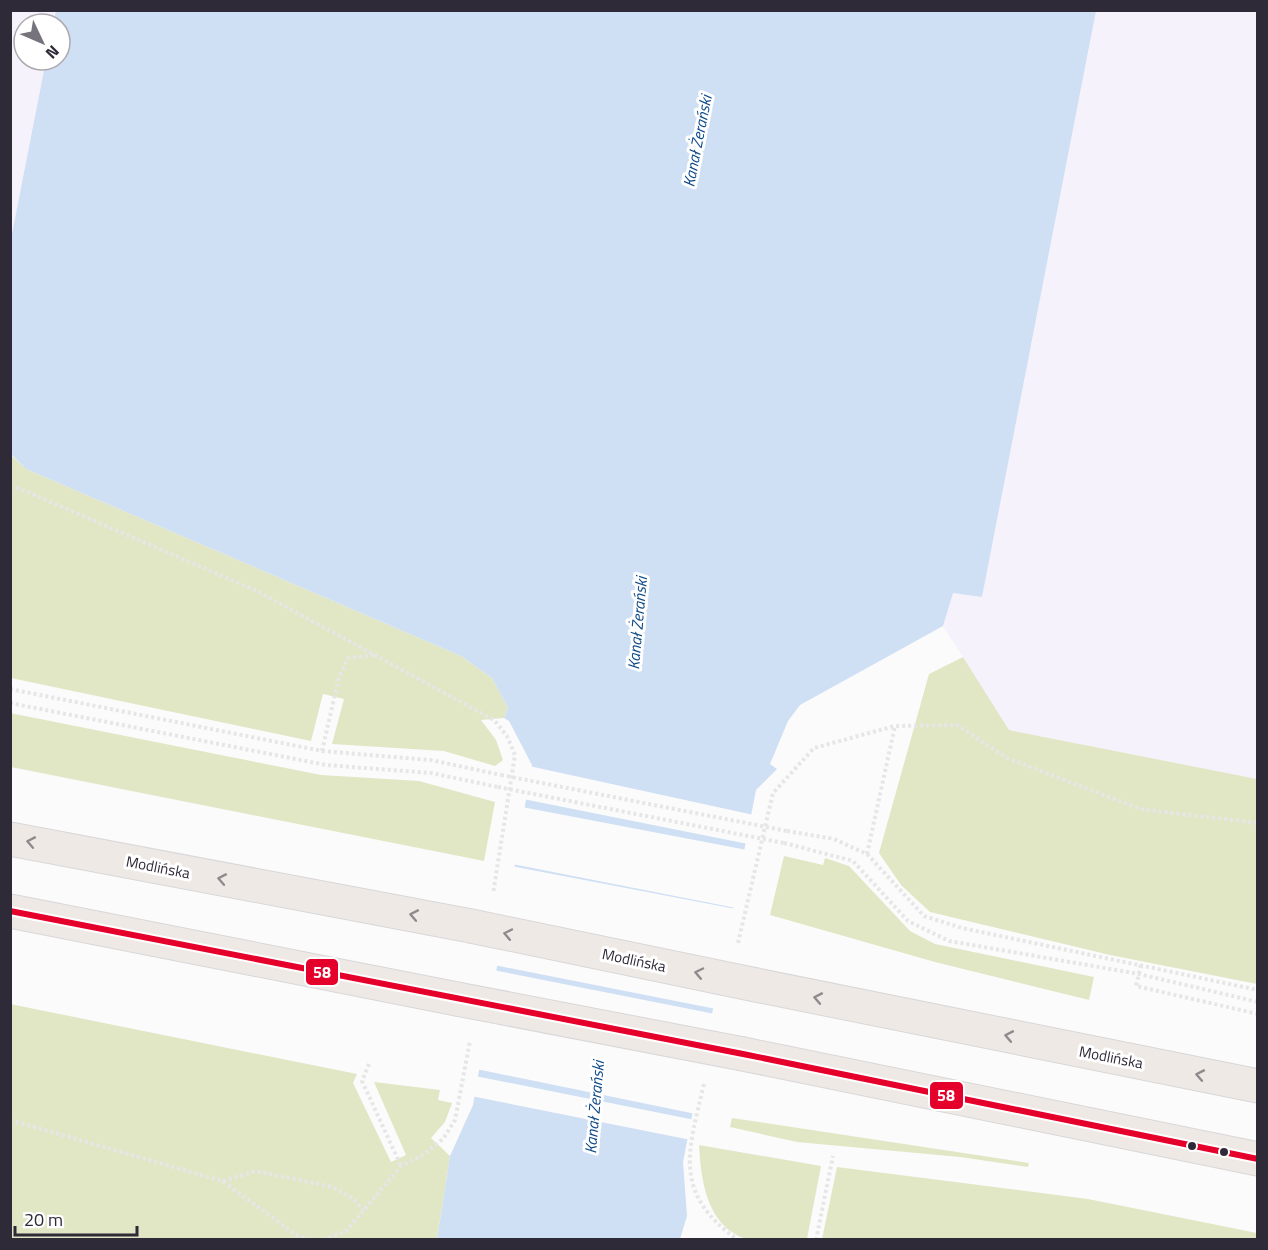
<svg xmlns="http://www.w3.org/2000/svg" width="1268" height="1250" font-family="'Titillium Web',sans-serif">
<rect width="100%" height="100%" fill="#fbfbfb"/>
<g fill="#f6f2fc">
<path d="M11 11H56L53 24H24V60H46L11 239Z"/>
<path d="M1096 11H1257V779L1009 730 943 626 953 593 982 597Z"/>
</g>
<g fill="#e1e7c5">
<path d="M10 454 26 469 461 656 492 678 508 708 504 718 481 720 496 740 503 760 495 766 444 751 332 744 344 699 323 694 311 741 11 678Z"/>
<path d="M963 657 1009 730 1257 779V984L1110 955 930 912 901 885 879 853 929 674Z"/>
<path d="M10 713 321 775 419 781 495 802 484 861 11 767Z"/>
<path d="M784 856 823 865 825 858 849 866 910 931 935 944 1094 977 1089 1000 935 962 770 915Z"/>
<path d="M10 1004 357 1074 353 1083 391 1162 406 1155 374 1082 440 1090 438 1100 452 1103 445 1122 431 1138 450 1156 437 1239H11Z"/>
<path d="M732 1118 1029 1163 1028 1167 960 1157 797 1142 730 1127Z"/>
<path d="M699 1145 821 1166 807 1239C791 1240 761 1244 746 1239 706 1226 701 1179 699 1145Z"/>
<path d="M837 1167 1088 1199 1257 1233V1239H822Z"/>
</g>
<path fill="#cfdff4" d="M56 11H1096L982 597 953 593 943 626 800 705 788 721 770 764 777 769 756 790 683 1162 687 1216 680 1239H437L450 1156 473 1105 532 765 509 721 504 718 508 708 492 678 461 656 26 469 11 454V239L46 60H60V24H53Z"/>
<g fill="#fbfbfb">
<path d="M529 766 754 815 748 844 523 799Z"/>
<path d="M522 807 747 850 736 908 512 864Z"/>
<path d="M511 866 736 909 716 1009 494 965Z"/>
<path d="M493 970 715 1014 696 1114 476 1069Z"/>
<path d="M475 1076 695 1120 691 1140 471 1096Z"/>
</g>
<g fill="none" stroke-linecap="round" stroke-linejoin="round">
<defs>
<g id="primary">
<path d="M10 839 471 926"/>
<path d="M10 911 457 999"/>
<path d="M756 985 1258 1086"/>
<path d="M743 1054 1258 1159"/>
</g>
</defs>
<use href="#primary" stroke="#d8d7d9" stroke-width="35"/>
<g stroke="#e7e6e7" stroke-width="4" stroke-dasharray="3 3" stroke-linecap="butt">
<path d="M10 488H18L257 591 494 720 507 736 515 755 493 894"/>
<path d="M10 689 322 751 431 760 501 775"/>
<path d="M10 703 326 765 431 773 498 787"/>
<path d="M322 751 339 677 348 658 376 655"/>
<path d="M787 831 834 839 867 854 924 916 962 928 1258 990"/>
<path d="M784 843 853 861 908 921 949 941 1139 974 1258 1002"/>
<path d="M867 854 895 726"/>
<path d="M738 943 773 793 814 748 895 726 957 725 1007 758 1140 809 1258 823"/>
<path d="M1141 965 1136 986 1258 1014"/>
<path d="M369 1064 362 1081 401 1166"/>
<path d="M704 1084C688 1152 672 1193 738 1240"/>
<path d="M10 1120 222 1181 298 1236 311 1240"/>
<path d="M223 1181 255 1171 333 1187 354 1199 363 1210"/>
<path d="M323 1240 346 1231 401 1166 423 1155 443 1139 455 1120 470 1041"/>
<path d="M816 1240 833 1156"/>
</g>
<use href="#primary" stroke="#eee9e4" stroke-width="33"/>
<defs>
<g id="primary-bridge">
<path d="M471 926 756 985"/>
<path d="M457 999 743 1054"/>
</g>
</defs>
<use href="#primary-bridge" stroke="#d8d7d9" stroke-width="35" stroke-linecap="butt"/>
<g stroke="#e7e6e7" stroke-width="4" stroke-dasharray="3 3" stroke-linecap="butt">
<path d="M501 775 787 831"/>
<path d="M498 787 784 843"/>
</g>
<use href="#primary-bridge" stroke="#eee9e4" stroke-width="33"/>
<defs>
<path id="bus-1" d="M10 911 743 1054 1258 1159"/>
</defs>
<use href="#bus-1" stroke="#fff" stroke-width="10"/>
<use href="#bus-1" stroke="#e4002b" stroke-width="6"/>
</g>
<defs><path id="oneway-chevron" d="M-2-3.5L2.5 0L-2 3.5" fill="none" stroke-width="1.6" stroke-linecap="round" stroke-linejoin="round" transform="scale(1.5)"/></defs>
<g stroke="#8e8a8e">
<use href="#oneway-chevron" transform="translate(31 842) rotate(-169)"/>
<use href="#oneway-chevron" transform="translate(222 879) rotate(-169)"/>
<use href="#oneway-chevron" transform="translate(414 915) rotate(-169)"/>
<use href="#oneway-chevron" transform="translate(508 934) rotate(-168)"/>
<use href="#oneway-chevron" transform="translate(699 973) rotate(-168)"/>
<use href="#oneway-chevron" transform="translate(818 998) rotate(-169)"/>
<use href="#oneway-chevron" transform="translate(1009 1036) rotate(-169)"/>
<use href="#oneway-chevron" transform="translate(1200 1075) rotate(-169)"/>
</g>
<g fill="#2f2a37" stroke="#fff" stroke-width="2">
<circle cx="1192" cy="1146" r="5"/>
<circle cx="1224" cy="1152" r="5"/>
</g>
<g text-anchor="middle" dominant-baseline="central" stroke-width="6" stroke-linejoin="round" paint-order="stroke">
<g font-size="15" fill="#2f2a37" stroke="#fff">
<text transform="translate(158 867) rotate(11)">Modlińska</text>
<text transform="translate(634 960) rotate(12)">Modlińska</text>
<text transform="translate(1111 1057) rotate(11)">Modlińska</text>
</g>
<g font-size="16" font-style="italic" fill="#0d4988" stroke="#fff">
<text transform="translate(697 141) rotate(-79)">Kanał Żerański</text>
<text transform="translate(637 623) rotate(-85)">Kanał Żerański</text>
<text transform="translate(594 1107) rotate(-85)">Kanał Żerański</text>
</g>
</g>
<g stroke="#fff" stroke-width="2">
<rect x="305" y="958" width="34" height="28" rx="6" fill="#e4002b"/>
<rect x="929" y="1081" width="35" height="29" rx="6" fill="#e4002b"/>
</g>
<g font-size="16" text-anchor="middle" font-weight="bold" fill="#fff">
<text x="322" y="978">58</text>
<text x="946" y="1101">58</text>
</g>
<rect width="1268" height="1250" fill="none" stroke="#2f2a37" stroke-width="24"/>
<g transform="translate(42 42) rotate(134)"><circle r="28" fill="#ffffff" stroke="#acaaaf" stroke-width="1.5"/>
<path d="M0-4.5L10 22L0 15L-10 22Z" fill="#76737c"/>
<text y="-9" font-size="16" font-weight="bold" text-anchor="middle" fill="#2f2a37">N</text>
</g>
<path d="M15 1226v9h122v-9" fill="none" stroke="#2f2a37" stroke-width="3"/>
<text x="24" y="1226" font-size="18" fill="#2f2a37" stroke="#ffffff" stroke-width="4.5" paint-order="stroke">20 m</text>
</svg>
